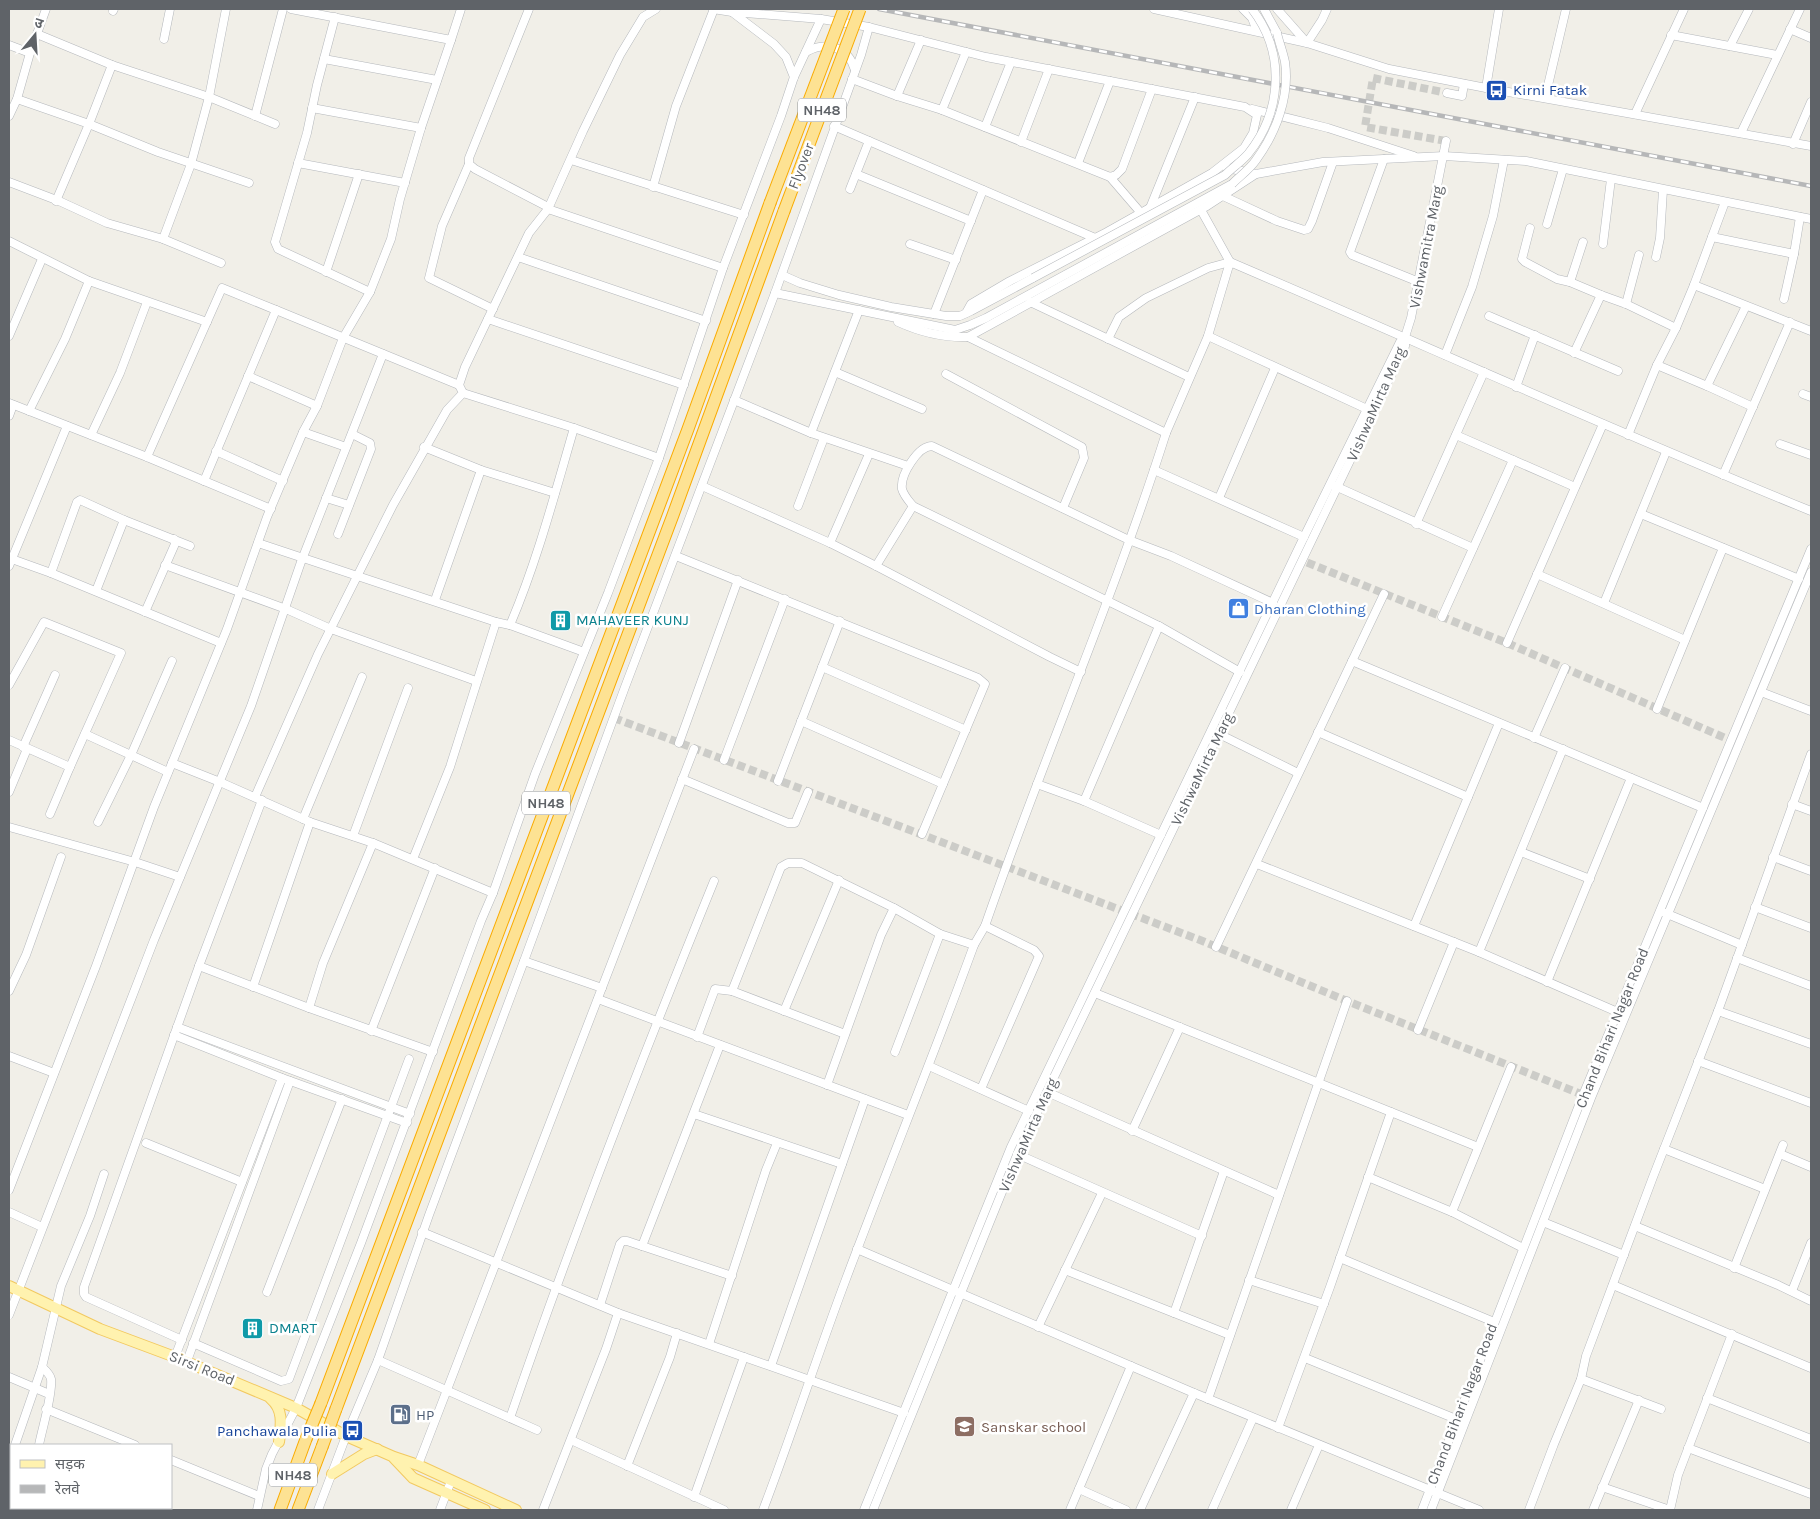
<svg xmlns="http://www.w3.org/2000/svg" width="1820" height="1519" font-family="Karla,'Noto Sans Devanagari',sans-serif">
<rect width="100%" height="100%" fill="#f1efe8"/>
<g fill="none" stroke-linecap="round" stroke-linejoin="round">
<g stroke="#ccccc8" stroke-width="8" stroke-dasharray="8 4" stroke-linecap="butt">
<path d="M1446 141 1365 127 1373 78 1447 93"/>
<path d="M1296 558 1507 643 1739 744"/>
<path d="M614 718 1200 940 1347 1001 1591 1098"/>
</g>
<defs>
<g id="minor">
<path d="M291 9 451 40 461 9"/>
<path d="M529 9 469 158V164L475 169 548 207"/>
<path d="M713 9 732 12 821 19 869 27 986 57 1245 107 1257 115 1253 133 1244 148 1212 173 1107 232 1010 281 971 304 966 313"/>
<path d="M1154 9 1307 43 1389 69 1486 88 1811 146"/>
<path d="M1243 9 1252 18 1257 31"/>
<path d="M1264 9 1277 33"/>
<path d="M1277 9 1307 43 1322 20 1327 9"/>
<path d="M113 11 114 9"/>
<path d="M732 12 774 44 786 57 794 77"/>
<path d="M335 17 317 85 307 133 275 242 278 249 370 292"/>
<path d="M1790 29 1811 38"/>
<path d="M37 34 112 65 209 97 275 124"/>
<path d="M1671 35 1777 55"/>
<path d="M164 39 170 9"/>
<path d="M9 45 30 53"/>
<path d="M1730 46 1749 9"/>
<path d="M806 52C826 41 848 46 855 70"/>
<path d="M324 59 437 80"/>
<path d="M852 79 897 96 942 110 1110 177 1116 175 1122 169 1152 89"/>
<path d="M1486 88 1499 9"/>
<path d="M1447 93 1462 96 1464 84"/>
<path d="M897 96 921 40"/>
<path d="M1545 98 1566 9"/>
<path d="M17 99 89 124 158 152 249 183"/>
<path d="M312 108 421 128"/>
<path d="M1252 109 1328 128 1414 156"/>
<path d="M942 110 966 52"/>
<path d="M1635 114 1684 9"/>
<path d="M9 116 17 99 30 53 46 9"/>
<path d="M255 116 283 9"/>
<path d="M834 126 1095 238"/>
<path d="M985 127 1011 62"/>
<path d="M1741 133 1800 9"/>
<path d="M1021 142 1049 69"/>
<path d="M1793 144 1811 102"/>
<path d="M1384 159 1350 252 1352 255 1419 282"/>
<path d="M571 160 744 215"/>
<path d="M298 163 405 183"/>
<path d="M1078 163 1110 81"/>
<path d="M469 164 442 226 429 278 493 309"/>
<path d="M1227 168 1256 174 1323 162 1444 156 1526 161 1811 219"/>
<path d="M856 174 971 221"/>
<path d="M1110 177 1141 213"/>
<path d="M9 182 59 201 107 223 163 239 221 263"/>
<path d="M653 187 676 106 714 9"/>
<path d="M850 189 869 141"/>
<path d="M1223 196 1277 221 1304 230 1308 229 1312 221 1333 162"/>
<path d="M56 201 89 124 112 65"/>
<path d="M1150 208 1195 97"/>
<path d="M548 209 723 268"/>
<path d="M1547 224 1563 169"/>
<path d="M1530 228 1522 259 1525 262 1557 279 1570 282 1601 295 1626 304 1676 328"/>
<path d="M1712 237 1794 254"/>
<path d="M163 239 191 164 209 97 226 9"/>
<path d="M9 241 89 281 65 339 29 411"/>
<path d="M910 244 956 260"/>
<path d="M1603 244 1611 179"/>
<path d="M518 257 706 321"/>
<path d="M1656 257 1660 238 1663 190"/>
<path d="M326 272 359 174"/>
<path d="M782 275 800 283 839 295 891 307 946 316H960L971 311 1033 278"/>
<path d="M89 281 207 322"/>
<path d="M1570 282 1583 242"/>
<path d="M1694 285 1811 331"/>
<path d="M775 293 955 330 970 325 986 318 1232 184"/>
<path d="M1784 299 1794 254 1800 217"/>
<path d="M1030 302 1189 377"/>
<path d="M1626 304 1639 255"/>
<path d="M934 314 983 190"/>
<path d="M1489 316 1618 371"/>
<path d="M488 319 684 385"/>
<path d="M898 322C920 332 944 338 968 337L1207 206 1256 174"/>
<path d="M9 336 42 259"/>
<path d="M1208 336 1367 409"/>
<path d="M968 337 1166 433 1208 336 1230 262C1424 345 1616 432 1811 511"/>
<path d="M1108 339 1119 317 1146 298 1208 268 1230 262 1201 210"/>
<path d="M1574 353 1601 295"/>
<path d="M1445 355 1472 287 1493 216 1504 160"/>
<path d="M1657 365 1707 386 1746 306"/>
<path d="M835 372 922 409"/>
<path d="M946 374 1082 447 1084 458 1063 508"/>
<path d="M248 376 317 406"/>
<path d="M1707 386 1753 407"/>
<path d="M1516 387 1535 335"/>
<path d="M463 393 574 428 659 458"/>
<path d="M1803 394 1811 397"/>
<path d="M734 400 811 433 908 466"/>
<path d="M9 403 147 457 271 509"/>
<path d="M9 416 13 405"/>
<path d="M303 432 346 447"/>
<path d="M811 433 859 310"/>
<path d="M91 435 120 373 147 302"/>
<path d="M1456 435 1575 487"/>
<path d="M1628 435 1657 365 1676 328 1694 285 1725 202"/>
<path d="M1780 444 1811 455"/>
<path d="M424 447 481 470 555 493"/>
<path d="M216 451 283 481"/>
<path d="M147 457 222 288 276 310"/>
<path d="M1154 470 1304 537"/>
<path d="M1723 475 1790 322"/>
<path d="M204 481 276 310 459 385"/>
<path d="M702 486 830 543 876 566 1050 657 1081 672"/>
<path d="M1335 486 1473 548"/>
<path d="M326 498 349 505"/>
<path d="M1219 498 1275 368"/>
<path d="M798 506 824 438"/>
<path d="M913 506C909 501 904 496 902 489 900 475 918 446 932 446L1129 540 1171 556 1273 603"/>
<path d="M1641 514 1799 579"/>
<path d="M1416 524 1484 372"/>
<path d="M338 534 371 449 370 443 352 434"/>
<path d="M258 543 496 622 510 625 584 652"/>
<path d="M830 543 869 454"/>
<path d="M676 556 978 678 985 684 922 834"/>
<path d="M9 558 51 573 221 643"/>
<path d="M165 565 286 609 331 629 476 681"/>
<path d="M9 566 67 426"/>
<path d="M876 566 913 506 1159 626 1240 672"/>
<path d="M51 573 77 502 80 500 124 520 190 546"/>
<path d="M1537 574 1685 640"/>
<path d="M96 591 124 520"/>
<path d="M435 600 481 470"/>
<path d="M1604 603 1666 452"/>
<path d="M145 612 175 544 174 539"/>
<path d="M1442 617 1513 460"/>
<path d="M510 625C537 562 555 493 574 428"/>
<path d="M1507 643 1603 424"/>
<path d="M1352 661 1703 808"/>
<path d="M822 667 966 730"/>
<path d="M9 685 44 622 121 653 70 767 9 740"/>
<path d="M1761 692 1811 711"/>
<path d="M1657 709 1723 548"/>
<path d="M801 721 943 784"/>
<path d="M1318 732 1468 797"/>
<path d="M85 734 168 772"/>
<path d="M1219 734 1298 773"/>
<path d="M1534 738 1565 668"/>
<path d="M679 743 738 580"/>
<path d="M23 747 55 675"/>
<path d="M724 760 785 599"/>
<path d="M172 763 220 782 310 822 373 843 493 893"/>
<path d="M682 779 788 823H795L808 792"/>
<path d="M778 781 840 621"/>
<path d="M1037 784 1084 801 1161 835"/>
<path d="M9 792 27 749"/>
<path d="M255 797 318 654 393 505 447 410 463 393 459 385 465 367 529 233 548 209 583 131 620 55 643 17 656 9"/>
<path d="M1084 801 1159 626"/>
<path d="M1792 804 1811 811"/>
<path d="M50 814 70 767"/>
<path d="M303 819 362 677"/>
<path d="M98 822 131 755 172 661"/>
<path d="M9 827 135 862 180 877"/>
<path d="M353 836 408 688"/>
<path d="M1521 852 1590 879"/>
<path d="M1773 857 1811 871"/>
<path d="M413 859 450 767 496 622"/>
<path d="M1257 864 1479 952 1622 1014"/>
<path d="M1755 907 1811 928"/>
<path d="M1665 913 1742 945"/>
<path d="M1414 926 1499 723"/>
<path d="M1216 947 1384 594"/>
<path d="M1479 952 1563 749"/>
<path d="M1737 958 1811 986"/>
<path d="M524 961 602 988"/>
<path d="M199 966 309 1008 433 1052"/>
<path d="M1547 982 1631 778"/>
<path d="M253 987 310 822"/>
<path d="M9 991 26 955 61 857"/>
<path d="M732 991 781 867 788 863H802L894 908 940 934 974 945"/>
<path d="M1095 993 1478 1147"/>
<path d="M598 999 908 1115"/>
<path d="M309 1008 323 963 373 843"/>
<path d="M784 1011 839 880"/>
<path d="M1718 1011 1811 1044"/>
<path d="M177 1027 410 1114"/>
<path d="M1418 1030 1454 942"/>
<path d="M371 1031 435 868"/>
<path d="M174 1035 282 1078 407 1123"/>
<path d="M697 1037 715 989 732 991 845 1034"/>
<path d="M895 1052 940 934"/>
<path d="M9 1056 54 1073"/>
<path d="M1698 1061 1811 1103"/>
<path d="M929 1066 1029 1111"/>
<path d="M827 1085 881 935 894 908"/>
<path d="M981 1089 1039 956 1034 950 985 926"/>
<path d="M1047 1092 1279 1195"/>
<path d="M694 1114 842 1164"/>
<path d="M1132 1131 1180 1027"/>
<path d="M146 1143 242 1182"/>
<path d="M1664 1149 1765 1189"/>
<path d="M1017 1154 1202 1236"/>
<path d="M1780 1154 1811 1167"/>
<path d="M1368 1177 1452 1212 1523 1248"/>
<path d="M9 1190 96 966 154 807 227 629 267 517 303 432 317 406 343 338 370 292 391 239 400 199 421 128 451 40"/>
<path d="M9 1212 42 1227"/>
<path d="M1452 1212 1511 1067"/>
<path d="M1543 1222 1624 1255"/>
<path d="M1635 1226 1778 1285 1811 1301"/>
<path d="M422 1232 618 1313 904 1413"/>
<path d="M642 1246 720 1045"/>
<path d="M857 1249 1194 1393 1479 1510"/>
<path d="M1340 1258 1494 1322"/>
<path d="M1734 1268 1783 1145"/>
<path d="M1065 1270 1230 1335"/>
<path d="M1249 1280 1324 1304"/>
<path d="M1613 1285 1811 1368"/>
<path d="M1792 1291 1811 1243"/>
<path d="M267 1292 342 1099"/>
<path d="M600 1305 620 1244 623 1241H627L732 1276"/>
<path d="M1174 1313 1224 1171"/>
<path d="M9 1315 154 940 251 706 301 562 383 354"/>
<path d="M1038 1327 1102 1193"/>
<path d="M182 1340 86 1297 84 1294V1287L199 966 262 800"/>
<path d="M193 1343 281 1381 289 1379 409 1059"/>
<path d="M709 1344 766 1170 777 1143"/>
<path d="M175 1357 282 1078"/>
<path d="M1305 1358 1456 1419"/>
<path d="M378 1360 537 1430"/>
<path d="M187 1361 290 1081"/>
<path d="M771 1366 865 1099"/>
<path d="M9 1377 49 1394"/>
<path d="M1581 1379 1661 1409"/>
<path d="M1707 1398 1811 1439"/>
<path d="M1208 1399 1347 1001"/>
<path d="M46 1409 135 1445"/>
<path d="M510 1418C572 1237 642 1058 714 881"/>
<path d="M1278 1428 1330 1287 1391 1112"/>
<path d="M571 1440 724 1510"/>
<path d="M15 1445 42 1367 61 1286 90 1216 104 1174"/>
<path d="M39 1445C42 1429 53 1394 51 1379 50 1374 45 1370 42 1367"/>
<path d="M1688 1448 1811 1494"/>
<path d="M171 1460 259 1496"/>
<path d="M9 1463 11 1455"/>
<path d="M418 1465 694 749"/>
<path d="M627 1466 670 1357 677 1333"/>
<path d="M1602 1487 1670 1510 1678 1475 1732 1334"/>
<path d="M1079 1489 1126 1510"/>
<path d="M694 1497 744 1357"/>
<path d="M111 1508 117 1510"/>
<path d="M25 1510V1508"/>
<path d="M73 1510 74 1508"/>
<path d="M257 1510 266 1469 272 1454 296 1408 361 1243 481 921 493 893 535 774 608 593 659 458 723 268 781 116 794 77 821 19"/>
<path d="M318 1510 346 1436 378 1360 429 1215 524 961 625 687 775 293 861 55 869 27"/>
<path d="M440 1510 451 1481"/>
<path d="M543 1510 606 1349 618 1313"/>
<path d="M763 1510C792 1434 817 1356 846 1279 888 1167 933 1057 974 945L985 926C1042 761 1113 600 1166 433"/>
<path d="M864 1510 1011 1147 1304 537 1400 342 1405 337"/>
<path d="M873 1510 1019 1150 1405 346V337L1411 318 1446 141"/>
<path d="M1070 1510 1131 1366"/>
<path d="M1140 1510 1194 1393"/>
<path d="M1212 1510 1253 1418"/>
<path d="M1291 1510 1319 1445"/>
<path d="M1422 1510 1583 1095 1811 549"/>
<path d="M1431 1510 1591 1098 1811 572"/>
<path d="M1529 1510 1554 1444 1581 1379 1586 1356 1653 1177 1718 1011 1811 754"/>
<path d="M1593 1510 1639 1400"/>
</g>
<g id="major">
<path d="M9 1286 100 1329 175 1357 296 1408 346 1436 394 1457 418 1465 516 1510"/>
<path d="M271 1399C284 1410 281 1426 279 1442"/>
<path d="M394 1458 413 1478 485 1510"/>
<path d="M332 1474 364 1454 377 1449"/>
</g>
<g id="highway">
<path d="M321 1403 688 429 770 203"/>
<path d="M336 1409 673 515 784 211"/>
<path d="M280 1510 306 1439"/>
<path d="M298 1510 322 1447"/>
</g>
</defs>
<use href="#minor" stroke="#b5b8bc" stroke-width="9"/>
<use href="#major" stroke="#f2c960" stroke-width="12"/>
<use href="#highway" stroke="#f9ab00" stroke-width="13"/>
<use href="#minor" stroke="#fff" stroke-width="8"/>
<use href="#major" stroke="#fff2af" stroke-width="10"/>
<use href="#highway" stroke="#fde293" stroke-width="11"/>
<defs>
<path id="rail" d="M879 9 1811 186"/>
</defs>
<use href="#rail" stroke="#b6b7b8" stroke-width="4.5"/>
<use href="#rail" stroke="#fff" stroke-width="2.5" stroke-dasharray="8" stroke-linecap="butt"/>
<defs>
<g id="minor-bridge">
<path d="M1232 184C1240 176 1250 169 1256 160 1276 133 1290 96 1285 62 1283 52 1279 42 1277 33"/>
<path d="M1033 278 1225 175C1232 168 1241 162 1248 154 1282 112 1286 53 1252 9"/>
</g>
<g id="highway-bridge">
<path d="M770 203 844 9"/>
<path d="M784 211 860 9"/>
<path d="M306 1439 321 1403"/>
<path d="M322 1447 336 1409"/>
</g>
</defs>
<use href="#minor-bridge" stroke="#b5b8bc" stroke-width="9" stroke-linecap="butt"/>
<use href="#highway-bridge" stroke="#f9ab00" stroke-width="13" stroke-linecap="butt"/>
<use href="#minor-bridge" stroke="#fff" stroke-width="8"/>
<use href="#highway-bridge" stroke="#fde293" stroke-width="11"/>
</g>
<defs>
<symbol id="bus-square" viewBox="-11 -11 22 22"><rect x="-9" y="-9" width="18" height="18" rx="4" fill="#1a4fb4" stroke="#fff"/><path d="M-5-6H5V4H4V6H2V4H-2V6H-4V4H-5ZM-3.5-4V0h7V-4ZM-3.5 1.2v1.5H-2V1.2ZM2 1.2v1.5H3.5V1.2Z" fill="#fff"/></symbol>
<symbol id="shop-square" viewBox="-11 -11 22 22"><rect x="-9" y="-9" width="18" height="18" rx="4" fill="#3f7fe0" stroke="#fff"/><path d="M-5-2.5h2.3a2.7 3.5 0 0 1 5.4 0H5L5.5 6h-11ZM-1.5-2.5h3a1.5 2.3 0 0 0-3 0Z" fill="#fff"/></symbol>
<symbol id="building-square" viewBox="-11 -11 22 22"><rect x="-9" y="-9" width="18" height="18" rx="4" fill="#0f9aa8" stroke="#fff"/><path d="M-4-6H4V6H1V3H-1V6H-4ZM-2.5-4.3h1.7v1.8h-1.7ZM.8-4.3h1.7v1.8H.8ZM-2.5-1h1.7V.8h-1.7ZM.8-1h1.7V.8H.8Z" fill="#fff"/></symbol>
<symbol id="fuel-square" viewBox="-11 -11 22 22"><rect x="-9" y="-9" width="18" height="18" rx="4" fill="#5c6f8a" stroke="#fff"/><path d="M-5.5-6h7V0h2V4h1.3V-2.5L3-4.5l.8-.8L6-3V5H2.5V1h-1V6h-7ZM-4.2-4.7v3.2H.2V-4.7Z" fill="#fff"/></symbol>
<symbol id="school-square" viewBox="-11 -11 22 22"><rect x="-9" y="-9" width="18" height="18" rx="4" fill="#8d6e63" stroke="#fff"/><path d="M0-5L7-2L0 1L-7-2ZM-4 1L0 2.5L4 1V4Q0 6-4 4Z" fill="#fff"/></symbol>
</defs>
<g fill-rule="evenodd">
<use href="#bus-square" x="1484" y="78" width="25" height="25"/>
<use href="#shop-square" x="1226" y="596" width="25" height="25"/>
<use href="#building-square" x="548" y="608" width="25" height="25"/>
<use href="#building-square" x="240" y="1316" width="25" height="25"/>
<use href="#fuel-square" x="388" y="1402" width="25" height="25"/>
<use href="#school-square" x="952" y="1414" width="25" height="25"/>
<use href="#bus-square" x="340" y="1418" width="25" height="25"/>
</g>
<g text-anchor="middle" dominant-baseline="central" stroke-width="5" stroke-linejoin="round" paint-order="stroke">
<g fill="#fff" stroke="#8f9295" stroke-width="1">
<rect x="798" y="98.5" width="48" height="23" rx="4"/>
<rect x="522" y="791.5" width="48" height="23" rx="4"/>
<rect x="269" y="1463.5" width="48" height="23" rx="4"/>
</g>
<g font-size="14" font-weight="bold" fill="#5f6368">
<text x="822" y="110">NH48</text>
<text x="546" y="803">NH48</text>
<text x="293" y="1475">NH48</text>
</g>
<g font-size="15" fill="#164399" stroke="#fff" text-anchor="start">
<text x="1513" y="90">Kirni Fatak</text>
<text x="337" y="1431" text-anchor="end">Panchawala Pulia</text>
</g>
<g font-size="15" fill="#5f6368" stroke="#fff">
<text transform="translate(801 166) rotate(-69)">Flyover</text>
<text transform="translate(1426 247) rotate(-79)">Vishwamitra Marg</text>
<text transform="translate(1376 404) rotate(-66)">VishwaMirta Marg</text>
<text transform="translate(1202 769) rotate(-64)">VishwaMirta Marg</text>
<text transform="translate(1612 1028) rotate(-68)">Chand Bihari Nagar Road</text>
<text transform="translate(1028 1135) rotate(-66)">VishwaMirta Marg</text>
<text transform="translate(202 1368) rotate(22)">Sirsi Road</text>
<text transform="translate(1462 1404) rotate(-69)">Chand Bihari Nagar Road</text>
</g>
<g font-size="15" fill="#366cbe" stroke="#fff" text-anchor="start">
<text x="1254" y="609">Dharan Clothing</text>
</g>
<g font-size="15" fill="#0d838f" stroke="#fff" text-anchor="start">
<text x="576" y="620">MAHAVEER KUNJ</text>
<text x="269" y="1328">DMART</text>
</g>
<g font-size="15" fill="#4e5e75" stroke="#fff" text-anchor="start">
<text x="416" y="1415">HP</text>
</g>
<g font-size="15" fill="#785e54" stroke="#fff" text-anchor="start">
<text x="981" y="1427">Sanskar school</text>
</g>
</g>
<rect width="1820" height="1519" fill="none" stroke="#5f6368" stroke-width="20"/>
<rect x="10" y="1444" width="162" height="65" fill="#ffffff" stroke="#bfc1c3"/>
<rect x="20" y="1460" width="25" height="8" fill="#fff2af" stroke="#bfc1c3"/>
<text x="55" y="1469" font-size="15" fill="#5f6368">सड़क</text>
<rect x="20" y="1485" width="25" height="8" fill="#b6b7b8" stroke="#bfc1c3"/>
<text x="55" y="1494" font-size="15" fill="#5f6368">रेलवे</text>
<g transform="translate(35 35) rotate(18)" stroke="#ffffff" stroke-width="4" paint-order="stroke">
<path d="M0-4L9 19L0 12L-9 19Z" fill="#5f6368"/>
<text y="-8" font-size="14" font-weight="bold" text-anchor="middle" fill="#5f6368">उ</text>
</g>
</svg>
